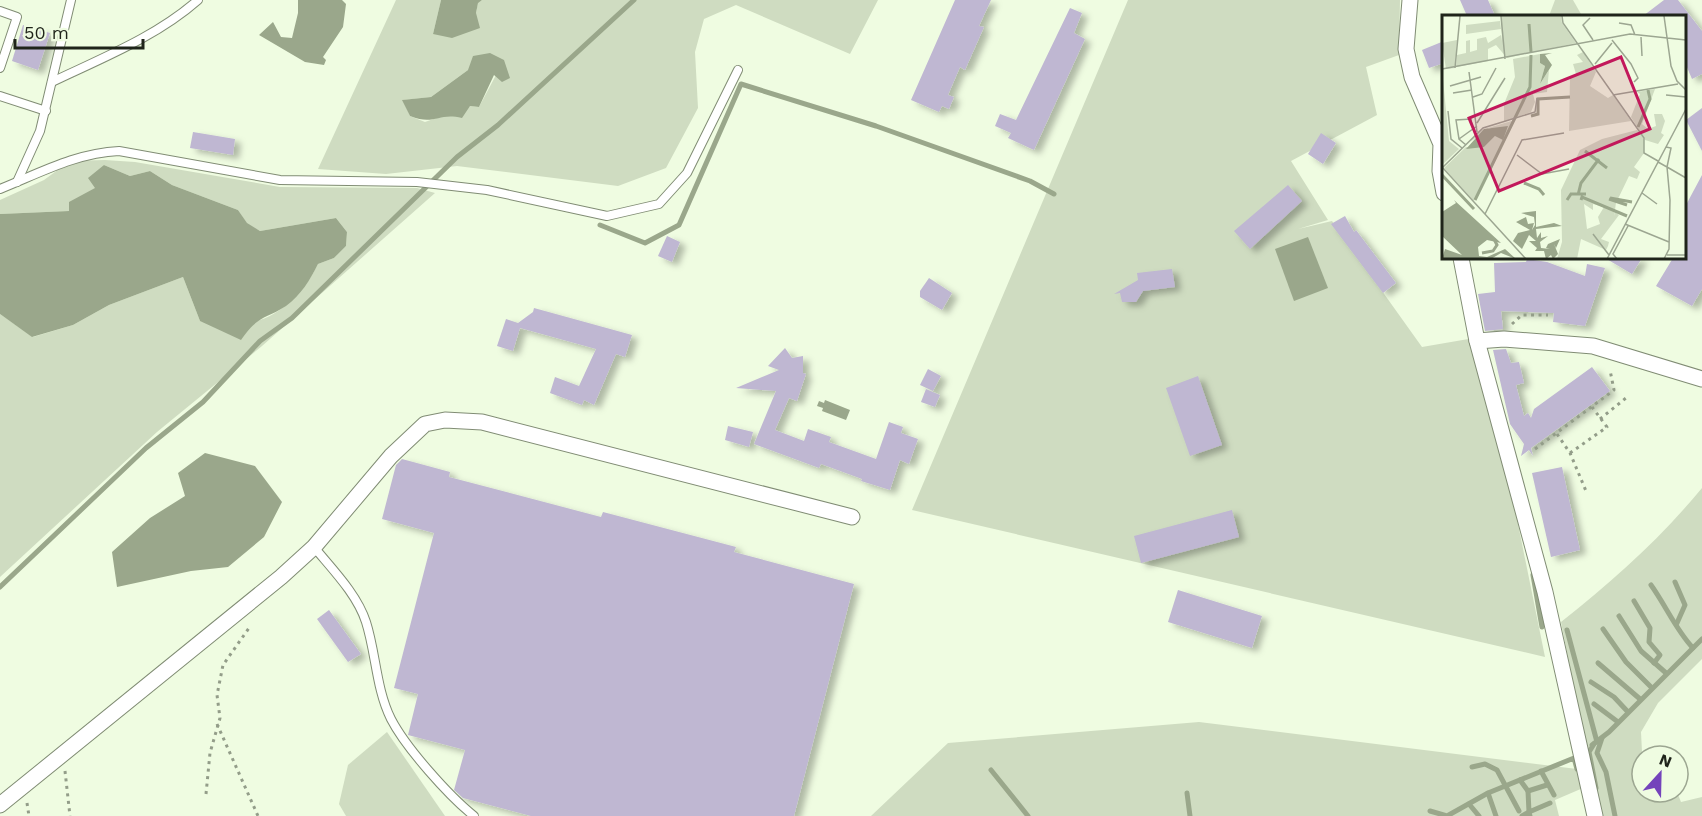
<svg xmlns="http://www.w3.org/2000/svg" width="1702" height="816" font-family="'Work Sans',sans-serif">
<defs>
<filter id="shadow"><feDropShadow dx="6" dy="4" stdDeviation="3" flood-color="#0004"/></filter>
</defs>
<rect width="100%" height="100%" fill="#effce1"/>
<g fill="#cfdcc1" fill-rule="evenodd">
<path d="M396 0H441L433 34 476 13 478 2 482 0H878L850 54 736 5 704 19 695 52 698 108 666 168 618 186 457 166 386 174 318 169ZM504 60 479 107 470 106 425 122 410 116 403 100 431 97 468 70Z"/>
<path d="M1128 0H1400L1399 55 1366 67 1377 115 1291 161 1328 220 1298 229 1332 221 1422 347 1480 337 1545 657 912 510Z"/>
<path d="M1555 0H1573L1581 14 1576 16H1549Z"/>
<path d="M105 160 135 162 280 187 417 188 435 193 262 346 157 432 0 577V314L33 337 73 325 109 305 183 277 200 321C216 321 236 324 252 322 281 317 306 289 318 264L334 258 346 246 347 232 336 218 260 231 247 224 238 210 172 185 150 171 130 176 104 165 99 190 69 211 0 214V200L44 180 70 161Z"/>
<path d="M1702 488V659L1658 703 1641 732 1642 752 1648 756H1642V792H1677L1681 802 1702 797V816H1599L1561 622C1615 579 1658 541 1702 488Z"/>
<path d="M1199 722 1577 769 1583 788 1555 800 1559 816H871L948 743Z"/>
<path d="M387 732 445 816H346L339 804 348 765Z"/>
</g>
<g fill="#9aa78b">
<path d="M298 0H342L346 4 343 27 323 57 326 60 324 65 305 62 259 35 273 22 281 37 292 38 298 13Z"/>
<path d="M441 0H482L478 3 476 13 480 28 452 38 433 34Z"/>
<path d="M490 53 504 60 510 78 502 82 494 75 479 107 470 106 462 118C438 112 435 126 410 116L402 100 431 97 468 70 473 56Z"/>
<path d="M104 165 130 176 150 171 172 185 238 210 247 223 260 231 336 218 347 232 346 246 334 258 318 264C310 280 301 295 286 306 264 320 258 315 241 340L200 321 183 277 109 305 73 325 32 337 0 314V214L69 211V202L95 188 88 178Z"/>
<path d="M1308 237 1328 288 1294 301 1275 249Z"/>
<path d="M825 400 850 410 846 420 822 411 823 408 817 406 819 401 824 403Z"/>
<path d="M205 453 255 466 282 502 264 537 228 567 191 571 117 587 112 552 150 518 185 496 178 473Z"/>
</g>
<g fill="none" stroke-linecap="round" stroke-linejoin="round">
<g stroke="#9aa78b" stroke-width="5">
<path d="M600 225 645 243 679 225 741 84 876 126 1030 181 1054 194"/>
<path d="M1533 575 1542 627"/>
<path d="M1675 582 1685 605 1677 623"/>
<path d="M1651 585C1666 606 1676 630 1693 648"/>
<path d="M0 587 146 448 203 402 260 341 292 318 457 157 498 125 634 0"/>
<path d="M1634 601 1650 628 1649 642 1660 655 1654 663"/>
<path d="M1619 616 1641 651 1666 673"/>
<path d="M1603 629 1626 662 1651 687"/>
<path d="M1567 630 1597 742"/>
<path d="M1598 663 1640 699"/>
<path d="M1591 682 1614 697 1628 712"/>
<path d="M1594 704 1618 722"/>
<path d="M1602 738 1597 753 1606 772 1615 816"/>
<path d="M1594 744 1589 752 1596 788"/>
<path d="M1592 745 1609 732 1702 639"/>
<path d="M1472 767 1485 764 1497 770 1519 811"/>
<path d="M991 770 1028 816"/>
<path d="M1541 771 1554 795"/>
<path d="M1520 780 1528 791 1547 785"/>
<path d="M1528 791 1529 812 1550 803"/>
<path d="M1187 793 1190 816"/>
<path d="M1488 793 1496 816"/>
<path d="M1469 804 1479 816"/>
<path d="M1430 811 1447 816 1488 793 1574 758 1577 769"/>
<path d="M1522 816 1529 812 1530 816"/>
</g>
</g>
<g fill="#bfb7d2" filter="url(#shadow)">
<path d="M955 0H991L979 26 984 27 965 70 960 67 948 95 954 97 949 109 942 106 939 112 911 100Z"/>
<path d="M1460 0H1488L1495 16H1467Z"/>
<path d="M1664 0H1678L1702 31V74L1692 79 1686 65V16H1643Z"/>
<path d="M1070 8 1082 13 1074 33 1085 39 1034 150 1008 138 1011 133 995 126 1000 114 1016 120Z"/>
<path d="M23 25 50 33 38 70 12 61Z"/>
<path d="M1444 41V63L1429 68 1422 50Z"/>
<path d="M1702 108V151L1686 120Z"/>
<path d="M193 132 235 139 233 155 190 148Z"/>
<path d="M1321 133 1336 143 1323 164 1308 154Z"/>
<path d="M1702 175V289L1692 306 1656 286 1673 258H1686V205Z"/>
<path d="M1288 185 1302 201 1250 249 1234 231Z"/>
<path d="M1345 216 1354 232 1356 230 1396 283 1383 293 1331 224Z"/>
<path d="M667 236 680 242 672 262 658 256Z"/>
<path d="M1605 258H1642L1632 274Z"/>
<path d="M1527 259 1547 262 1585 276 1587 264 1605 268 1585 326 1553 322 1554 313 1501 311 1503 329 1485 331 1478 294 1495 292 1494 263 1526 262Z"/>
<path d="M1172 269 1175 287 1143 291 1136 302H1122L1120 293 1114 294 1138 280 1137 273Z"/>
<path d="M929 278 952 293 942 310 920 297V291Z"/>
<path d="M534 308 632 335 625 357 616 354 594 405 584 400 582 405 550 393 555 377 579 386 596 349 520 328 513 351 497 346 506 319 518 323 533 312Z"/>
<path d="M785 348 792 358 803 356V373L806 374 797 401 789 398 775 430 804 441 808 429 831 437 829 442 876 459 889 422 903 427 901 433 918 439 909 464 900 460 890 490 861 481 862 479 821 464 819 468 754 444 776 391 736 388 779 370 768 366Z"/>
<path d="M1506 349 1511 363 1519 362 1524 383 1516 385 1524 416 1528 413 1531 418 1534 409 1592 367 1610 391 1531 448 1533 456 1529 450 1521 456 1524 444 1510 424 1493 350Z"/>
<path d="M928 369 941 376 933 391 920 385Z"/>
<path d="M1198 376 1222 445 1190 456 1166 388Z"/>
<path d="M926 389 940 395 935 407 921 402Z"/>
<path d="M728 426 753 432 749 447 725 440Z"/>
<path d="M402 459 450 472 449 477 601 517 603 512 736 547 734 552 854 584 794 816H531L463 798 454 790 465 750 408 735 418 694 394 688 434 533 382 519 396 465Z"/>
<path d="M1562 467 1580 550 1551 557 1532 473Z"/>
<path d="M1232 510 1239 537 1141 563 1134 536Z"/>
<path d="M1178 590 1262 616 1252 648 1168 622Z"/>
<path d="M329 610 361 654 348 662 317 619Z"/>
</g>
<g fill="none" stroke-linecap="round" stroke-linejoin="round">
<defs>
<g id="service">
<path d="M0 11 17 17 0 68"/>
<path d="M52 82C102 58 156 37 198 0"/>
<path d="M0 96 46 111"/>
<path d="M17 182 40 131 71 0"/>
<path d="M0 189C40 173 76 153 119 151L280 180 417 182 487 190 607 216 659 204 687 173 738 70"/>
<path d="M314 547C332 569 357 594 366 622 376 653 376 689 391 719 406 748 449 796 474 816"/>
</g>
<g id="minor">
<path d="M1410 0 1406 49 1412 77 1441 144 1440 171 1444 193"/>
<path d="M1461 258 1477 341 1545 592 1595 816"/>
<path d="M1477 341 1504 339 1593 346 1702 379"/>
<path d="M0 805 281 577 314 547 391 456 425 424 445 420 482 422 852 517"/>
</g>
</defs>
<use href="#service" stroke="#808c74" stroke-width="10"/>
<use href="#minor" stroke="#808c74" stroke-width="17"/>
<g stroke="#939d89" stroke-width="3" stroke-dasharray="3 4.5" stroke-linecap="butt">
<path d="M1512 324 1522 315H1548"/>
<path d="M1600 419 1626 398"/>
<path d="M1557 434 1570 453 1586 491"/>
<path d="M1535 449 1614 390 1610 370"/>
<path d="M1570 453 1607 427 1592 407"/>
<path d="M217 724 258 816"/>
<path d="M65 771 70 816"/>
<path d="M206 794 210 753 220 718 217 695 223 665 249 628"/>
<path d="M27 803 29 816"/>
</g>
<use href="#service" stroke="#fff" stroke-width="8"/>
<use href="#minor" stroke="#fff" stroke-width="15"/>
</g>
<g transform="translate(1442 15)">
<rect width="244" height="244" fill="#effce1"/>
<path d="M59 1H119L120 8 134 28 65 43 54 30 46 34V46L14 52 15 40 24 38V26L28 25V37L35 35V24L44 22 46 28 59 20 60 26ZM58 6 59 14 24 19V10ZM15 25 13 53 4 54 0 28ZM141 37 154 57 148 71 166 83 171 80 189 106 127 116 128 62 134 59 131 49 141 47 135 40ZM98 39V48L103 51 98 69 107 55 105 77 91 79 93 87 89 97 62 107V89L73 62 71 44ZM0 54 7 126 17 134 0 150ZM213 74 200 109 206 114 214 111 212 99H220L223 106 219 118 222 120 216 129 203 125 189 102 198 79 195 77ZM73 105 41 169 32 186 2 153 24 132H42L53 121 64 120 59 114 47 113 28 127 39 115ZM195 115 202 124V138L192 152 198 157 195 164 187 161 174 188 172 201 173 197 177 200 159 224 167 227 166 231 164 235 139 224 135 244H115L120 227 119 175 138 135 160 124ZM142 189 151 195V189L162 192 156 202 158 209 145 214Z" fill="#cfdcc1" fill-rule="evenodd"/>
<path d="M110 38 103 40 110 50 98 69 103 51 98 48V39ZM66 111 61 125 53 121 42 132 24 134 42 114ZM12 185 59 228 45 225 36 232 37 241 45 242 63 234 74 244 59 238 49 244H0L3 234 20 240 0 221V197L14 188ZM94 196V212L112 208 120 211 94 214 95 223 99 217V223L106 221 98 227 99 233 108 234 104 233 106 229 118 224 114 233 112 229 116 239 111 244 109 240 104 244 102 236H93L95 233 87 226H94L87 220 80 234 71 226 76 218 88 215 74 207 84 202 86 209 92 208 90 215 93 210 92 202 79 198Z" fill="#9aa78b"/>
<path fill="none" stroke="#9aa78b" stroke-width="3" d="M87 9 89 37M89 101 96 99V84L128 82M196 112 208 84 206 75M143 136 165 153M0 160 32 194M82 168 97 174 102 180M136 180 139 168 157 144M168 183 190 187M167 184 185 190M33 185 88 72 89 40M125 185 129 179H144M139 185 140 182 185 201M40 238 51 236 55 230 52 224"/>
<path fill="none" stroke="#9ca691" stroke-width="1.5" d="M59 1 63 44M120 1 121 8 202 123V138L216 146M222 1 229 51 235 66 244 75M148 3 141 10 151 25M177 8 189 10 193 20M199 22 200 41M170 25 189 49 196 63 192 67M153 49 170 28M13 53 18 1M0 54 188 19 244 25M27 57 35 117M8 71 39 62M11 78 30 75M171 80 236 69M224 80 244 82M31 82 40 79 54 53M6 96 9 124 20 133M35 108 63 63M17 124 35 111M24 130 17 124 14 105 29 104 30 111M224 132 229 133 225 152M75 140 100 159 127 154M216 147 225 152 228 185 227 234 222 244M0 152 84 244M225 152 244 163M0 153 41 113 93 97 95 83M200 178 215 189M43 199 80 125 122 118M183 209 227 227M151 219 167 240M225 240H244M165 244 244 94M175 244 171 239 186 211"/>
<path fill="#c2185b" fill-opacity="0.15" stroke="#c2185b" stroke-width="3" d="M179 42 208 114 57 176 27 103Z"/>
<rect width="244" height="244" fill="none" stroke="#1f241a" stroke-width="3"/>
</g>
<g transform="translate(1660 774) rotate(22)"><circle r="28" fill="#effce1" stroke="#9ca691" stroke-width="1.5"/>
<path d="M0-4.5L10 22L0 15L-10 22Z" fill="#7443bb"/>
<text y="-9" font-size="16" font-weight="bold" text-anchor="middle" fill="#1f241a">N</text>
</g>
<path d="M15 39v9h128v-9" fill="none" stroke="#1f241a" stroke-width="3"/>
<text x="24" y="39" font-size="18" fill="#1f241a" stroke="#effce1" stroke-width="4.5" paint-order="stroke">50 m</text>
</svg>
